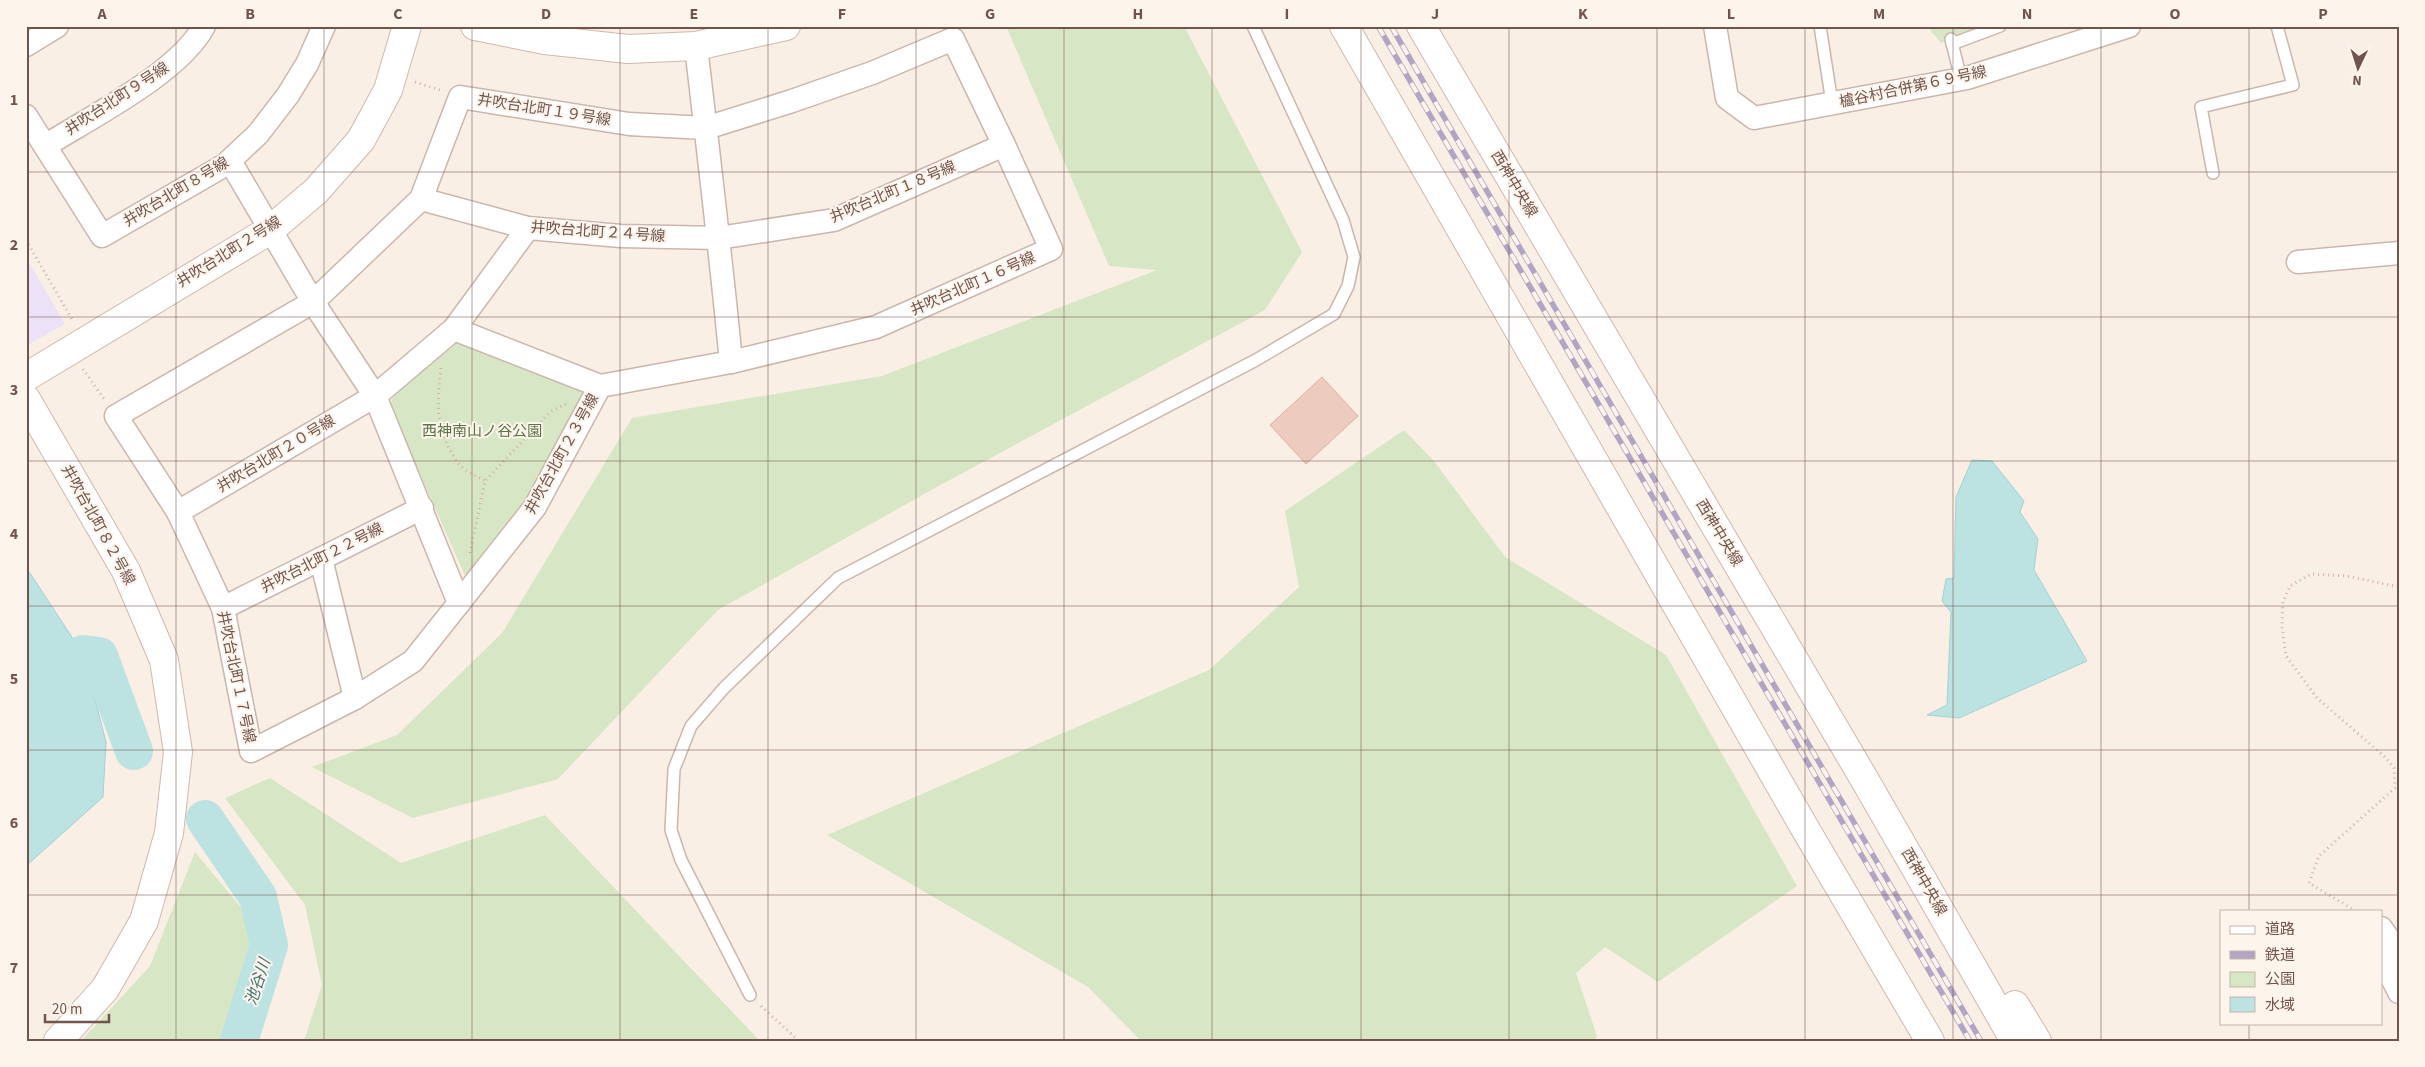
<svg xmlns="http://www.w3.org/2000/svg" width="2425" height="1067" font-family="'Source Sans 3','Noto Sans JP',sans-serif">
<rect width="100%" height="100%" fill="#faefe5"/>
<path fill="#ece2f7" d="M26 257 65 324 26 346Z"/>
<g fill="#d7e7c5">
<path d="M1006 26H1184L1302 252 1265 310 935 488 718 610 558 779 413 818 312 767 397 735 502 633 632 418 882 376 1157 270 1109 266Z"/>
<path d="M1927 26H1984L1941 43Z"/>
<path d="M456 342 585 392 529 497 466 578 390 406 396 389Z"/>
<path d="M1404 430 1434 461 1505 557 1666 655 1797 886 1658 982 1605 947 1576 973 1597 1036 1595 1041H1141L1088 987 827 835 1209 670 1299 587 1285 511Z"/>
<path d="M270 778 401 863 545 815 760 1041H304L322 985 305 905 225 798Z"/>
<path d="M195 852 253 922 251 970 229 1041H81L150 966Z"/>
</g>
<g fill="#bce2e2" stroke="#a3d2d3">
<path d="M1972 460 1992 461 2024 501 2020 512 2038 539 2034 570 2087 661 1959 718 1927 715 1947 705 1951 612 1942 601 1946 579 1954 578 1956 497Z"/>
<path d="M26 567 83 654 106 742 103 797 26 866Z"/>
</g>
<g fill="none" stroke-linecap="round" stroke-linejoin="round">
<g stroke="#bce2e2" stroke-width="38">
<path d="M83 654 99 656 134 751"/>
<path d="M205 819 258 897 269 945 239 1041"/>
</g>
</g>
<path fill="#edcbbf" stroke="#dfb0a1" d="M1322 377 1358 416 1306 464 1270 425Z"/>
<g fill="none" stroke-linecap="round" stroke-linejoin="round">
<defs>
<g id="lane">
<path d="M1820 26 1832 103"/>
<path d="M1951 39 1961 79"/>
<path d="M1952 44 2000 26"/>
<path d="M2213 173 2201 107 2293 85 2277 26"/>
<path d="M750 995 681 860 671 830 674 769 691 726 724 688 838 578 1256 360 1334 314 1348 286 1354 257 1343 220 1253 26"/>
</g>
<g id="street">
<path d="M1715 26 1727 98 1754 118 1967 78 2129 26"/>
<path d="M26 45 57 26"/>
<path d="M26 116 102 236 225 165 258 134 288 95 307 64 324 26"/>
<path d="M45 146C91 117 179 73 204 26"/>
<path d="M230 161 313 302 375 396 459 603 413 661 355 698 251 751 223 608 178 512 116 416 313 302 421 199 460 97 629 124 706 128 792 101 872 73 953 39 1004 145 1051 249 876 327 731 362C721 256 708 151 696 46"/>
<path d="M421 199 528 228 621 236 719 238 834 220 1004 145"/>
<path d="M2298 262 2399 253"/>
<path d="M454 329 600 386"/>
<path d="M178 512 375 396 454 329 528 228"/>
<path d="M321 559 355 698"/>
<path d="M459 603 535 507 600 386 731 362"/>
<path d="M223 608 422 508"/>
<path d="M2381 928 2393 945 2389 972 2399 992"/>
</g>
<g id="secondary">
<path d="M475 26 545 40 628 49 696 46 786 26"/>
<path d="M1344 26 1803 825 1930 1041"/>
<path d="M1421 26 1866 782 2015 1041"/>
<path d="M26 377 270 230 316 191 361 140 388 90 407 26"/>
<path d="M26 399 126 571 164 660 178 752 169 833 144 921 105 989 58 1041"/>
<path d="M2015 1005 2037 1041"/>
</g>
</defs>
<use href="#lane" stroke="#cbb6ad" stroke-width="14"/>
<use href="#street" stroke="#cbb6ad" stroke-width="25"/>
<use href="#secondary" stroke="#cfb8ad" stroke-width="30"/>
<g stroke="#d2afa3" stroke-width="3" stroke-dasharray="1 4" stroke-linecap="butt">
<path d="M415 82 440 90"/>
<path d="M26 240 73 321"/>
<path d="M441 368C436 405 436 433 459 464 464 471 477 476 485 481"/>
<path d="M83 369 104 399"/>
<path d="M470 553 485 481 550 412 566 404"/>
<path d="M2356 911 2309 883 2319 856 2395 788 2394 768 2385 757 2317 698 2286 656 2282 627 2283 602 2290 586 2311 574 2347 576 2399 587"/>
<path d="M761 1006 799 1041"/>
</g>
<use href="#lane" stroke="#fff" stroke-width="11"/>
<use href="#street" stroke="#fff" stroke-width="22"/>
<use href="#secondary" stroke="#fff" stroke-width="28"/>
<defs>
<g id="rail">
<path d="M1378 26 1970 1041"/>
<path d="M1391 26 1981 1041"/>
</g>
</defs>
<use href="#rail" stroke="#b1a5c3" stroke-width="5.5"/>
<use href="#rail" stroke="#fdf4eb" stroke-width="4" stroke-dasharray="11" stroke-linecap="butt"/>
</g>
<path fill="none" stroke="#71554d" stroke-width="1" stroke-opacity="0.55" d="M176 26V1041M324 26V1041M472 26V1041M620 26V1041M768 26V1041M916 26V1041M1064 26V1041M1212 26V1041M1361 26V1041M1509 26V1041M1657 26V1041M1805 26V1041M1953 26V1041M2101 26V1041M2249 26V911M26 172H2399M26 317H2399M26 461H2399M26 606H2399M26 750H2399M26 895H2399M2249 1023V1041"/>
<g text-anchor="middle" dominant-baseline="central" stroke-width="4" stroke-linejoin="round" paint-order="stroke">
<g font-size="15" fill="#71554d" stroke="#fdf4eb">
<text transform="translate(1913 87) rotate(-12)">櫨谷村合併第６９号線</text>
<text transform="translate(117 99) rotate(-33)">井吹台北町９号線</text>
<text transform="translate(544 110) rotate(9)">井吹台北町１９号線</text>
<text transform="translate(1514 184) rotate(59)">西神中央線</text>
<text transform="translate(176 192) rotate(-31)">井吹台北町８号線</text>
<text transform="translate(893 192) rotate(-23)">井吹台北町１８号線</text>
<text transform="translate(598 232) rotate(4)">井吹台北町２４号線</text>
<text transform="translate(229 252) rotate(-32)">井吹台北町２号線</text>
<text transform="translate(973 284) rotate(-24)">井吹台北町１６号線</text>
<text transform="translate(276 454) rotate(-31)">井吹台北町２０号線</text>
<text transform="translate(562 454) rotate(-61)">井吹台北町２３号線</text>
<text transform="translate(98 525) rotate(61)">井吹台北町８２号線</text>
<text transform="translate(1719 533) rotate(59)">西神中央線</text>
<text transform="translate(322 558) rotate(-27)">井吹台北町２２号線</text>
<text transform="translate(236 677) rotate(78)">井吹台北町１７号線</text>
<text transform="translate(1924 882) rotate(60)">西神中央線</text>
</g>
<g font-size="15" fill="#5b7646" stroke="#fdf4eb">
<text x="482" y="431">西神南山ノ谷公園</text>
</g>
<g font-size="16" font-style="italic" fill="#427476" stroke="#fdf4eb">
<text transform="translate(258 982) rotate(-72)">池谷川</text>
</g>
</g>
<rect width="2425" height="1067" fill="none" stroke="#fdf4eb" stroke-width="55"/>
<rect x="2220" y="910" width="162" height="115" fill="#fdf4eb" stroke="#c5b4ac"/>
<rect x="2230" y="926" width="25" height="8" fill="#ffffff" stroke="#c5b4ac"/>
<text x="2265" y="934" font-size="15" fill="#71554d">道路</text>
<rect x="2230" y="951" width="25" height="8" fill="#b1a5c3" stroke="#c5b4ac"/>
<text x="2265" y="960" font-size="15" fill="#71554d">鉄道</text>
<rect x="2230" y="972" width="25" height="15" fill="#d7e7c5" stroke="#c5b4ac"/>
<text x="2265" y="984" font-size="15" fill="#71554d">公園</text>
<rect x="2230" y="997" width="25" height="15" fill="#bce2e2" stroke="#c5b4ac"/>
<text x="2265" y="1010" font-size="15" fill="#71554d">水域</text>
<g transform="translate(2358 68) rotate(184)" stroke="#fdf4eb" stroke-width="4" paint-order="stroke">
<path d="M0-4L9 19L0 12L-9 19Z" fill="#71554d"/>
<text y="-8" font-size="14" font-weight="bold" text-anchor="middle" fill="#71554d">N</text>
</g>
<path d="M45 1014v8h64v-8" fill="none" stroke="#71554d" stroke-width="2.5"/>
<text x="52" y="1014" font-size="15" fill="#71554d" stroke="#fdf4eb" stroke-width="4" paint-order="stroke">20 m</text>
<rect x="28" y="28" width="2370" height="1012" fill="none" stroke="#71554d" stroke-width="2"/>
<g font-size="16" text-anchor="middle" font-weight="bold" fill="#71554d">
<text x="102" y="19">A</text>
<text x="250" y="19">B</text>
<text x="398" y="19">C</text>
<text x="546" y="19">D</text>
<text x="694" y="19">E</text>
<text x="842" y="19">F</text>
<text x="990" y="19">G</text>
<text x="1138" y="19">H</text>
<text x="1287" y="19">I</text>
<text x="1435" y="19">J</text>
<text x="1583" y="19">K</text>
<text x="1731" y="19">L</text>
<text x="1879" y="19">M</text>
<text x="2027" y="19">N</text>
<text x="2175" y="19">O</text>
<text x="2323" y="19">P</text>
<text x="14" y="105">1</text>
<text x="14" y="250">2</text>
<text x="14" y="395">3</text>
<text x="14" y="539">4</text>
<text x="14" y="684">5</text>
<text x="14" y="828">6</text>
<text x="14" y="973">7</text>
</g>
</svg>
